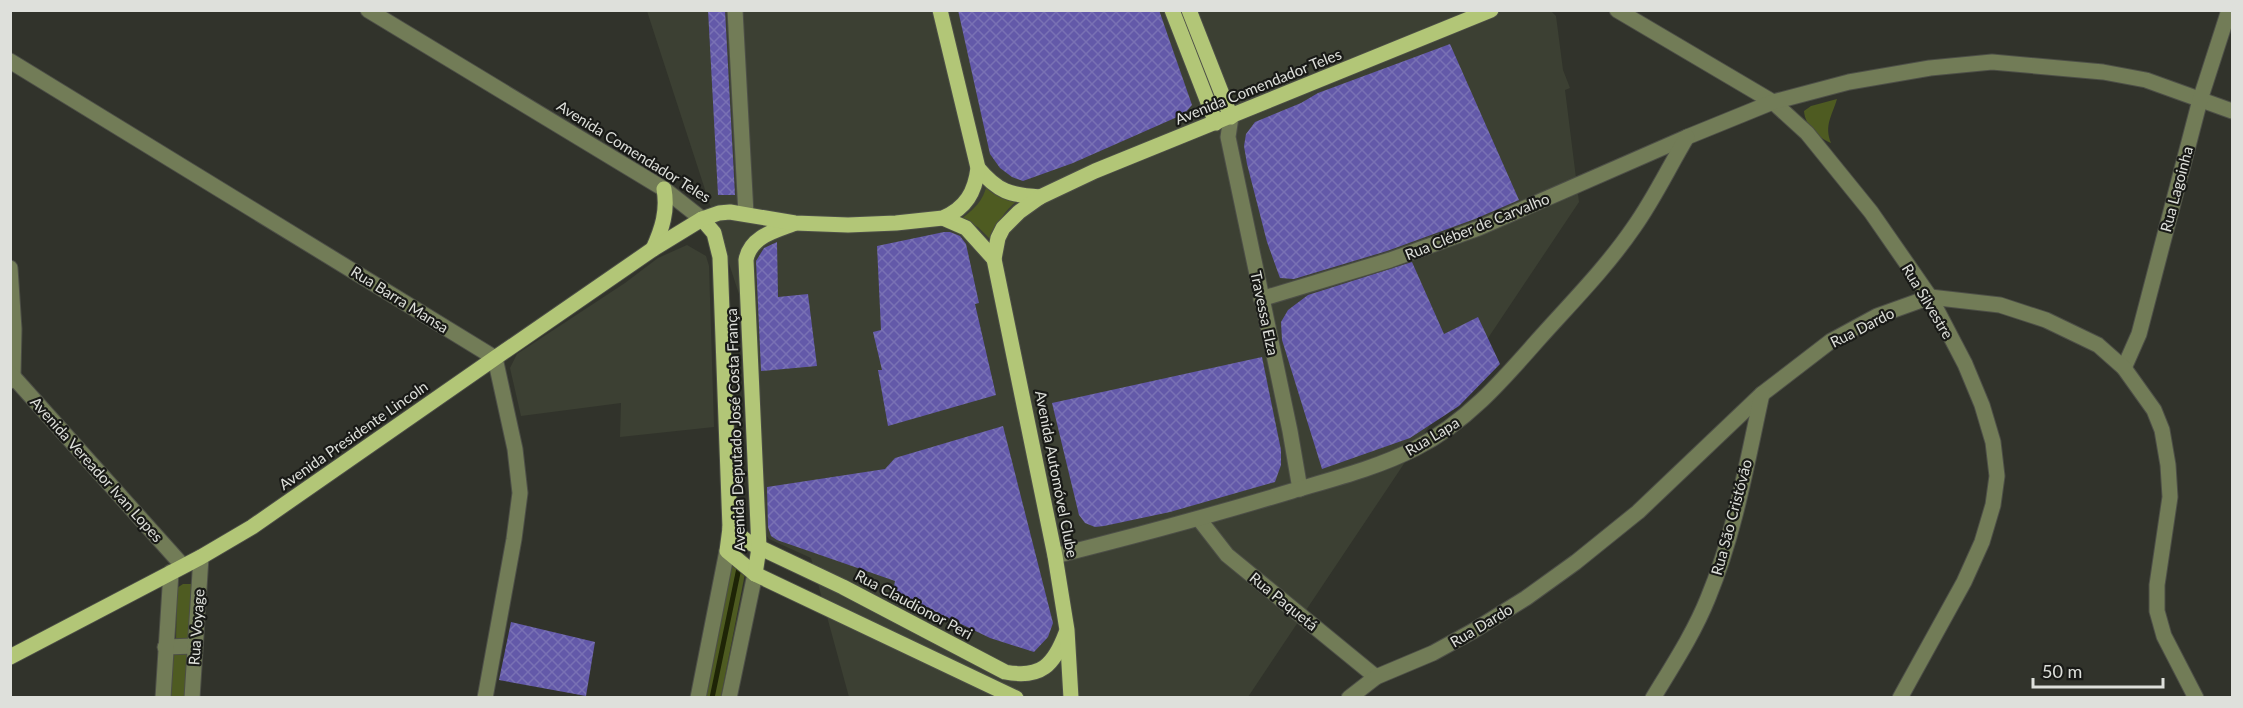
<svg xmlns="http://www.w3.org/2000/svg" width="2243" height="708" font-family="Lato,sans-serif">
<defs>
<pattern id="building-cross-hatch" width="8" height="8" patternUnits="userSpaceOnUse" patternTransform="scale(1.5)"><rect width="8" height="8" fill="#6359a9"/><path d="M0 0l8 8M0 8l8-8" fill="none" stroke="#7971b4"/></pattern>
</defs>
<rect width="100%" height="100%" fill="#31332b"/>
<g fill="#3c4033">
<path d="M647 11H1551L1556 16 1563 70 1570 88 1565 90 1579 202 1248 697H849L811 558 769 539 765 534 749 325Z"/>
<path d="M687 245 706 256 709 266 714 427 620 437 621 403 521 416 510 368 517 354 625 283 658 258Z"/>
</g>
<g fill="#4e5b21">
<path d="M1837 99C1832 116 1824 125 1831 143 1819 138 1805 126 1804 111L1811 106Z"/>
<path d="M987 184 1018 200C1003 212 996 224 994 243L978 227 960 220C974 209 983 202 987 184Z"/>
<path d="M730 566 737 567 711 697 703 698Z"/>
<path d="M739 567 746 568 721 697 713 698Z"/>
<path d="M183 584H194L199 640H176L177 588Z"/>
<path d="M188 649 199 697H168L174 652Z"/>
</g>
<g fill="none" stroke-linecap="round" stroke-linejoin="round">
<path stroke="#1e2406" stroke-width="5" d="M712 698 739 568"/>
</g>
<g fill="url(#building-cross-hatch)">
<path d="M708 10H725L735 195H718Z"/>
<path d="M958 10H1159L1192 105 1184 114 1073 163 1023 181 1012 177 1000 168 990 154Z"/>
<path d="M1450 44 1519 200 1475 219 1387 251 1294 279 1280 278 1267 242 1247 164 1244 146 1246 134 1255 122 1301 103 1318 93Z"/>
<path d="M944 232H950L960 236 966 244 979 303 975 304 996 395 888 426 878 370H882L873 332 881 330 877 246Z"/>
<path d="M777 242 778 297 808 294 817 366 761 371 756 261 764 248Z"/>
<path d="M1412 262 1444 334 1478 317 1500 364 1459 406 1410 438 1322 469 1282 340 1281 322 1288 310 1308 295Z"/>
<path d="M1262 357 1281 450V465L1275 482 1170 512 1104 526 1095 527 1085 523 1079 515 1052 403Z"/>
<path d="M1003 426 1053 623 1048 637 1034 652 990 638 893 591 895 581 777 540 771 536 768 527 767 487 885 469 895 458Z"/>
<path d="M511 622 595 642 586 696 499 680Z"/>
</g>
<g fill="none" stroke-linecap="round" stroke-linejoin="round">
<defs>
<g id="minor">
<path d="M368 10 664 189 702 219"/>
<path d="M735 10 746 214"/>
<path d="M1617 10 1773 102 1807 133 1871 212 1930 297 1965 364 1982 405 1993 442 1997 476 1993 505 1982 542 1964 582 1900 698"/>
<path d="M10 61 495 358 515 449 520 493 514 539 485 698"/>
<path d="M1231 117 1228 137 1290 431 1300 489"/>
<path d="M10 268 14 329 13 375 10 381"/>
<path d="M1261 299 1390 260 1479 228 1687 137 1773 102 1849 82 1930 68 1992 62 2103 72 2146 80 2232 111"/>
<path d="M2124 368 2139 334 2200 100 2229 10"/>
<path d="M10 373 183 566"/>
<path d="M1199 519 1227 555 1376 677"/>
<path d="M1055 556C1135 536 1213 515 1292 491 1333 479 1377 468 1416 448 1465 423 1501 382 1537 341 1570 304 1606 268 1634 227 1654 199 1669 167 1687 137"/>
<path d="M165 647 195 646"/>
<path d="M163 698 171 572"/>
<path d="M192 698 201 557"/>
<path d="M698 698 727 551"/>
<path d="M729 698 755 574"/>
<path d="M1349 698 1376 677 1433 653 1473 631 1526 598 1576 562 1638 512 1762 394 1831 341 1877 316 1930 297 2000 305 2046 320 2098 345 2124 368 2154 410 2162 430 2168 465 2170 497 2157 585V611L2164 636 2196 698"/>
<path d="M1653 698C1673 665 1694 633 1708 598 1735 533 1747 462 1762 394"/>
</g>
<g id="major">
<path d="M1172 10 1216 123"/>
<path d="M1189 10 1231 117"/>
<path d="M978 168C998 192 1010 195 1040 197"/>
<path d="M943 218 966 228 994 259"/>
<path d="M702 219 714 233 720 257 730 528 727 551 755 574 1016 698"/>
<path d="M653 249C662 229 668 211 664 189"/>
<path d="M730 528 748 542 843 587 1005 672C1041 679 1054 665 1066 633"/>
<path d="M755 574 759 548 746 260C750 237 774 231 793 224"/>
<path d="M10 657 201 557 252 527 495 358 653 249 702 219 719 213 730 212 795 223 848 225 896 223 943 218C966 208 975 192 978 168L940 10"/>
<path d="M1071 698 1067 630 1055 556 994 259 998 238 1003 228 1019 212 1040 197 1095 171 1491 10"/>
</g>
</defs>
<use href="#minor" stroke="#4d4f47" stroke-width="17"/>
<use href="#major" stroke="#4d4f47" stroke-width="17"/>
<use href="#minor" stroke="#727c57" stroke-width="15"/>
<use href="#major" stroke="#b2c677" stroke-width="15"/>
</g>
<g text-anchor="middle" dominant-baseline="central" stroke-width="4.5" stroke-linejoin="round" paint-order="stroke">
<g font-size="15" fill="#dee0db" stroke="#191a17">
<text transform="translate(1258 86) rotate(-22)">Avenida Comendador Teles</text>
<text transform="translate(634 151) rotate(32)">Avenida Comendador Teles</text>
<text transform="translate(2176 189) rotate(-75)">Rua Lagoinha</text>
<text transform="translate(1477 226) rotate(-22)">Rua Cléber de Carvalho</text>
<text transform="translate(400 299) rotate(32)">Rua Barra Mansa</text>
<text transform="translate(1928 301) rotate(59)">Rua Silvestre</text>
<text transform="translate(1265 313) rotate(78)">Travessa Elza</text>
<text transform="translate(1862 327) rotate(-27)">Rua Dardo</text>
<text transform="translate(735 430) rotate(-92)">Avenida Deputado José Costa França</text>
<text transform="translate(353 435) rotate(-35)">Avenida Presidente Lincoln</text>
<text transform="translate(1432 436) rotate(-31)">Rua Lapa</text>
<text transform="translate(97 469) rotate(48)">Avenida Vereador Ivan Lopes</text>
<text transform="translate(1057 474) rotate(79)">Avenida Automóvel Clube</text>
<text transform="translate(1731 517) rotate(-75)">Rua São Cristóvão</text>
<text transform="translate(1284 601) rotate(39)">Rua Paquetá</text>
<text transform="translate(914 604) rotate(28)">Rua Claudionor Peri</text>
<text transform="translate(1481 625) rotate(-31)">Rua Dardo</text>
<text transform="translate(196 627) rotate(-86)">Rua Voyage</text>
</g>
</g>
<rect width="2243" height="708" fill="none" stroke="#dee0db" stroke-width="24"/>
<path d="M2033 678v9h130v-9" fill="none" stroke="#dee0db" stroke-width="3"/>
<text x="2042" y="678" font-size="18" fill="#dee0db" stroke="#191a17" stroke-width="4.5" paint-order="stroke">50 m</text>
</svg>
